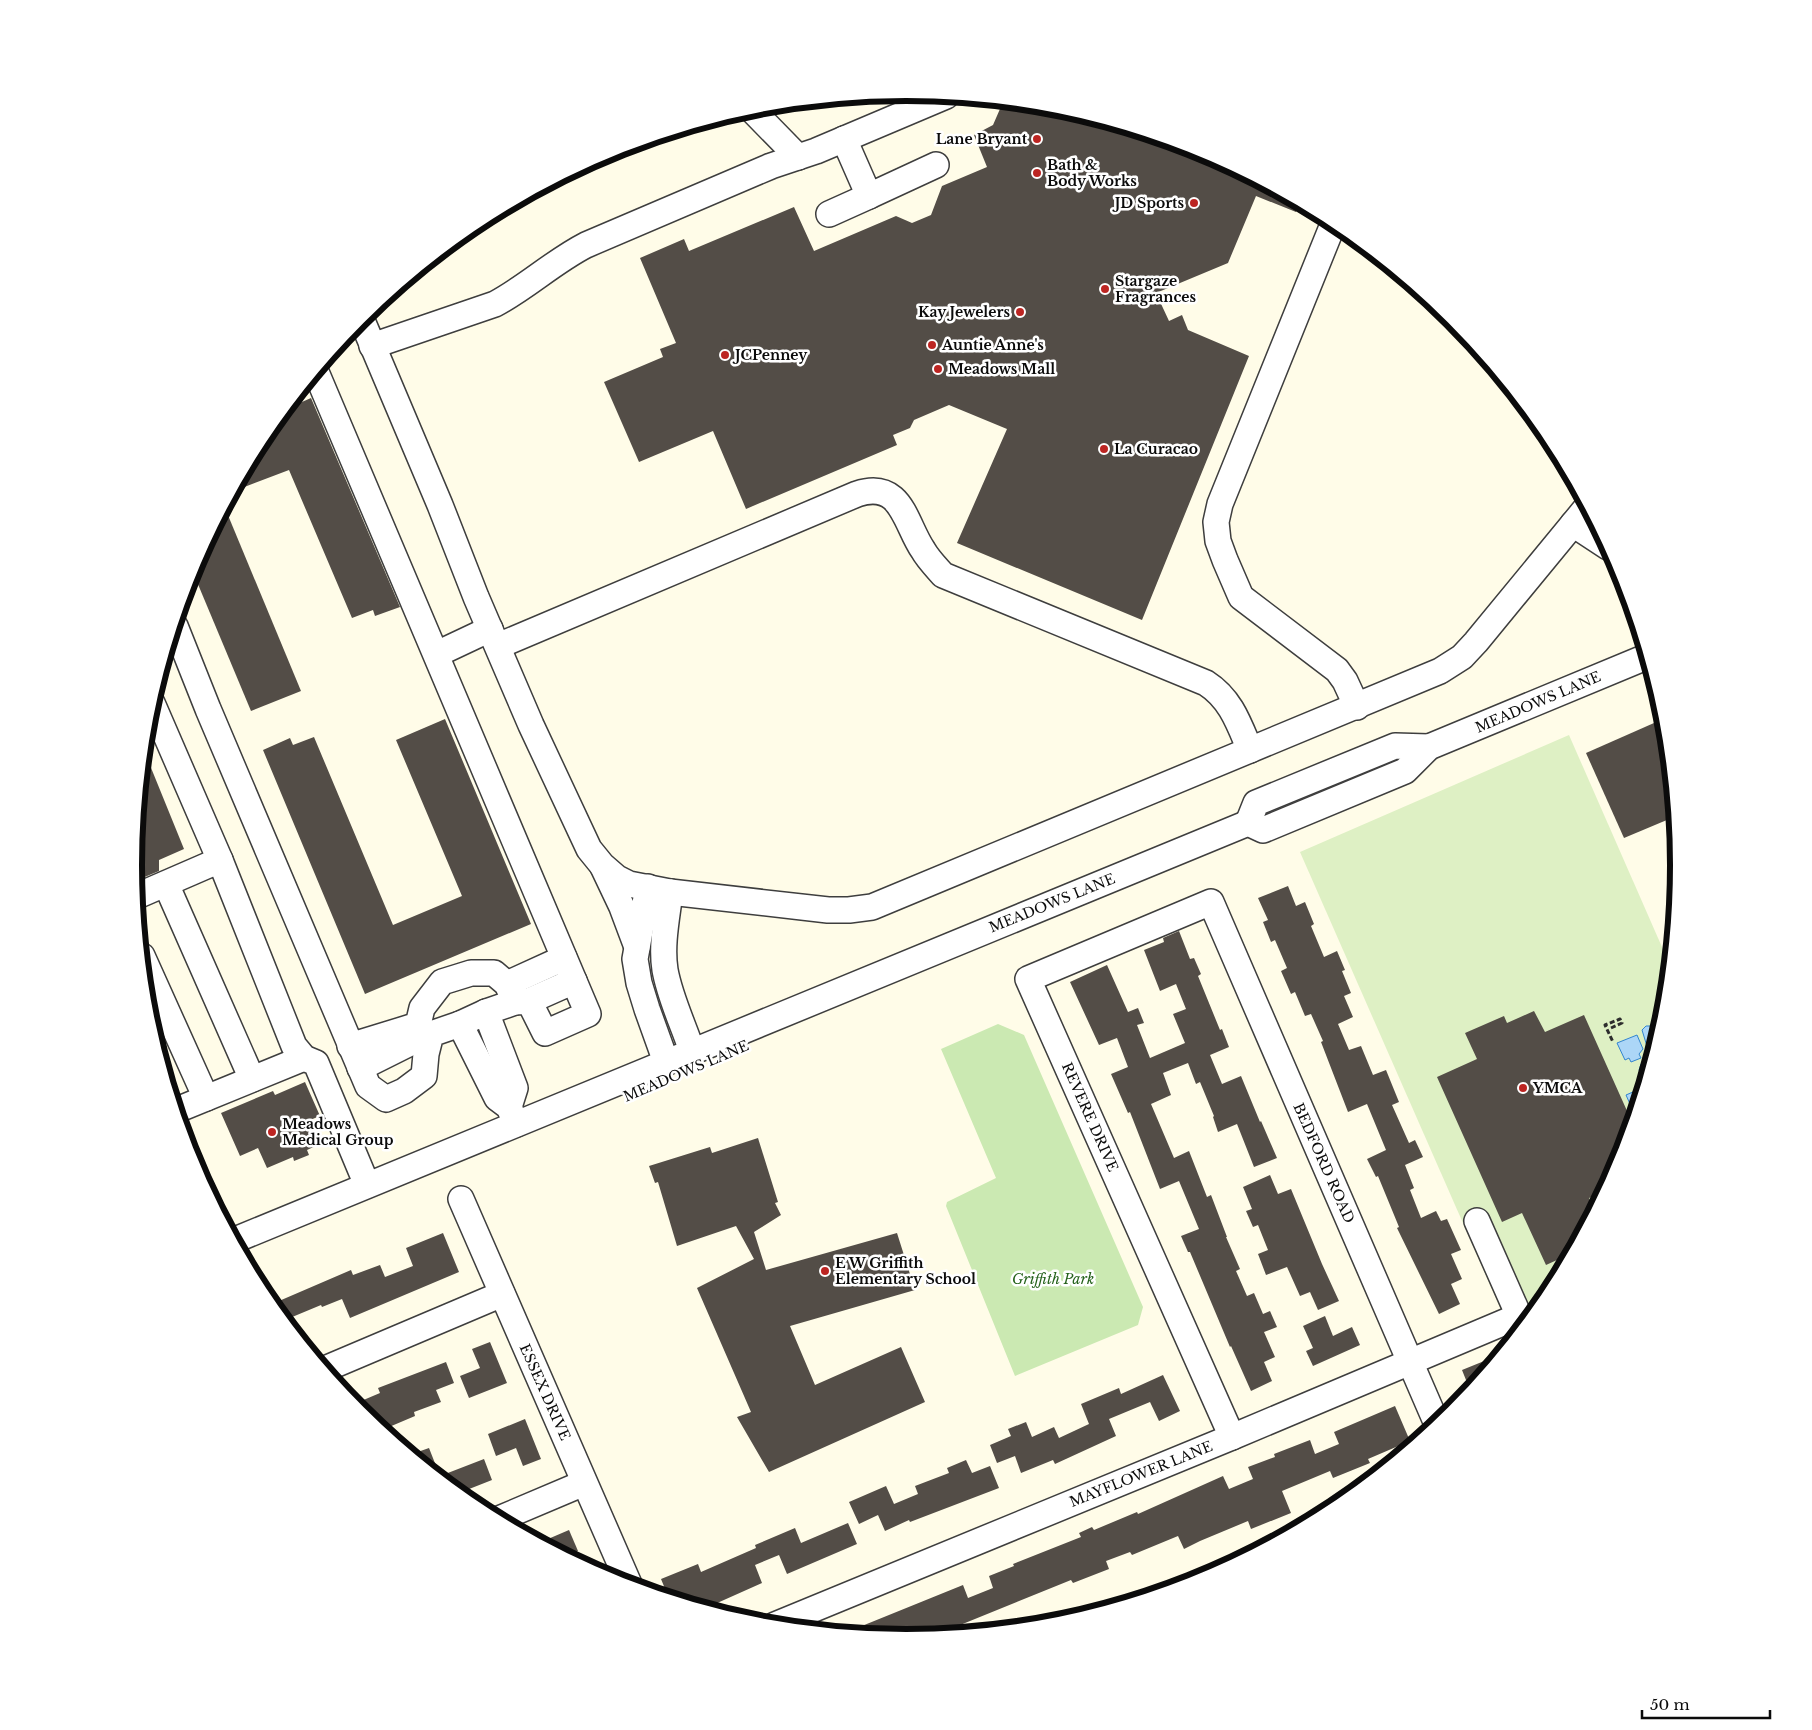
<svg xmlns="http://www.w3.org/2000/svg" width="1812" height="1730" font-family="'Libre Baskerville',serif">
<rect width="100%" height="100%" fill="#fffce8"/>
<path fill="#cbe9b2" d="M998 1024 1024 1035 1143 1307 1138 1325 1015 1376 946 1206 947 1202 996 1178 941 1049Z"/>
<path fill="#def0c4" d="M1569 735 1669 963 1664 1016 1620 1161 1548 1294 1513 1337 1300 852Z"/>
<g fill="#acd6f7" stroke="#3285cf">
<path d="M1646 1026H1654L1659 1030 1644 1080 1639 1070 1641 1064 1650 1056 1642 1030Z"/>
<path d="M1637 1035 1643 1049 1639 1054 1641 1058 1631 1062 1629 1058 1625 1060 1617 1043Z"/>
<path d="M1642 1088 1634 1113 1626 1095Z"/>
</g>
<g fill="#534d47">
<path d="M1003 102 1057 107 1202 151 1300 204 1296 212 1256 196 1228 263 1156 293 1169 321 1182 315 1188 330 1249 356 1142 620 957 543 1007 429 949 405 914 420 910 428 893 435 897 445 746 509 713 431 639 462 604 382 663 357 660 349 676 343 640 258 684 239 689 251 794 207 814 251 896 216 912 223 931 215 942 186 987 167 974 135 993 125Z"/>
<path d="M311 398 400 607 375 616 373 610 352 618 289 470 234 491 264 436 286 409Z"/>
<path d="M225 508 301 691 251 711 192 570Z"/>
<path d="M445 719 531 924 365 994 263 750 290 738 293 745 314 737 393 925 462 896 396 740Z"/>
<path d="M1654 723 1668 753 1674 817 1624 838 1586 753Z"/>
<path d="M145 753 184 849 159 860V871L135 881 134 865Z"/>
<path d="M1288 886 1296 906 1305 902 1314 924 1311 926 1324 957 1337 951 1345 970 1342 971 1351 993 1344 996 1353 1017 1338 1024 1349 1050 1361 1046 1373 1075 1386 1070 1399 1102 1392 1105 1409 1143 1415 1140 1423 1157 1405 1165 1414 1188 1410 1190 1421 1218 1436 1211 1441 1221 1447 1219 1461 1250 1451 1254 1462 1279 1451 1284 1460 1304 1439 1314 1397 1228 1399 1227 1378 1176 1376 1177 1367 1159 1386 1150 1367 1104 1348 1112 1321 1042 1323 1041 1311 1014 1305 1016 1295 992 1291 994 1281 971 1287 968 1275 940 1271 942 1263 922 1268 920 1258 898Z"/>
<path d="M1179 931 1190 959 1194 958 1201 974 1198 976 1220 1030 1222 1029 1229 1047 1210 1055 1222 1084 1241 1076 1260 1122 1261 1121 1277 1158 1254 1167 1237 1124 1218 1132 1213 1117 1214 1116 1200 1082 1196 1084 1188 1063 1163 1073 1171 1095 1151 1104 1174 1158 1189 1151 1207 1197 1211 1195 1227 1237H1226L1240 1269 1236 1271 1247 1296 1254 1293 1263 1314 1270 1311 1277 1327 1264 1332 1275 1357 1264 1362 1272 1381 1251 1391 1231 1346 1230 1347 1190 1252H1188L1181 1236 1199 1229 1179 1181 1160 1189 1130 1112 1128 1113 1111 1074 1128 1067 1117 1038 1099 1045 1070 982 1107 965 1128 1012 1138 1008 1144 1023 1137 1025 1150 1058 1185 1043 1173 1014 1186 1009 1176 984 1160 991 1144 950 1164 942 1163 938Z"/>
<path d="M1534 1011 1545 1032 1584 1015 1632 1122 1620 1161 1603 1193 1589 1198 1594 1209 1561 1270 1557 1260 1546 1265 1522 1213 1502 1222 1437 1077 1477 1059 1465 1033 1504 1016 1507 1023Z"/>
<path d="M305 1082 320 1116 310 1120 320 1144 307 1150 309 1155 294 1161 293 1157 267 1168 258 1148 240 1156 221 1113 273 1091 275 1095Z"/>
<path d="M758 1138 778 1202 775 1203 781 1215 754 1232 766 1270 897 1233 915 1290 790 1326 815 1385 901 1347 925 1402 769 1472 737 1417 751 1412 697 1288 754 1259 736 1226 677 1246 658 1182 655 1183 649 1166 710 1147 712 1153Z"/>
<path d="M1270 1175 1278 1194 1291 1189 1322 1264 1339 1301 1318 1310 1310 1292 1300 1296 1287 1267 1266 1275 1258 1254 1268 1250 1258 1225 1253 1227 1246 1211 1252 1209 1243 1187Z"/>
<path d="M443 1233 459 1272 350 1318 342 1299 322 1307 321 1305 285 1320 272 1304 351 1270 353 1275 380 1265 385 1277 413 1266 406 1248Z"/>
<path d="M1325 1316 1333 1336 1352 1327 1360 1345 1313 1366 1306 1351 1313 1348 1303 1326Z"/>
<path d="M490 1342 507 1383 469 1398 460 1376 480 1368 472 1349Z"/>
<path d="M1499 1355 1470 1389V1390L1462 1370Z"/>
<path d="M446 1362 454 1383 436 1390 441 1402 414 1412 415 1416 382 1430 360 1411 354 1404 380 1393 378 1388Z"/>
<path d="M1163 1375 1180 1411 1159 1421 1150 1402 1109 1419 1116 1436 1055 1464 1053 1460 1021 1473 1015 1456 997 1463 990 1445 1011 1436 1008 1429 1026 1422 1032 1437 1054 1427 1059 1438 1089 1424 1081 1404 1119 1388 1121 1394Z"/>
<path d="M1395 1406 1410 1441 1368 1459 1370 1463 1333 1478 1330 1471 1282 1491 1291 1513 1251 1529 1248 1521 1200 1541 1184 1549 1178 1536 1132 1555 1130 1552 1106 1561 1109 1569 1073 1583 1071 1580 938 1634 906 1638 847 1632 963 1585 968 1598 993 1588 989 1576 1014 1566 1013 1564 1081 1537 1079 1533 1092 1527 1094 1530 1137 1512 1138 1514 1223 1476 1229 1489 1253 1479 1248 1467 1275 1457 1274 1454 1310 1440 1315 1454 1339 1444 1334 1432Z"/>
<path d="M525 1419 541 1459 523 1466 516 1448 496 1456 488 1434Z"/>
<path d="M429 1448 440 1476 484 1459 492 1480 459 1493 412 1454Z"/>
<path d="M966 1460 972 1473 990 1466 999 1488 910 1522 909 1520 885 1531 878 1515 859 1524 849 1502 886 1486 894 1504 918 1494 915 1486 949 1473 947 1468Z"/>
<path d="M848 1523 857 1544 787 1574 779 1555 755 1565 762 1583 706 1608 668 1596 661 1579 698 1564 701 1572 756 1548 755 1545 795 1528 801 1543Z"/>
<path d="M569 1530 578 1551 567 1556 541 1542Z"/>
</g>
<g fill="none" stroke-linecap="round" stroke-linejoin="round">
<defs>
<g id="minor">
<path d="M751 109 798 157"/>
<path d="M844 139 869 196 936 165"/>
<path d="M829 214 869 196"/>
<path d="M1334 222 1220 504 1216 522 1218 541 1225 560 1241 597 1337 670 1345 681 1357 707"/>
<path d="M361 318 440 505 476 597 531 725 589 849 602 865 617 878 629 884 670 892 828 910H849L872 907 1440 671 1462 657 1476 642 1587 507"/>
<path d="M372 346 495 304C527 287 553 262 586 245L771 166 816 151 946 96"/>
<path d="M316 372 574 981"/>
<path d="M1573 524 1608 547"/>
<path d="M175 626 208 709 368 1086 386 1099 404 1091 424 1076 426 1054 431 1034 460 1024 486 1012 515 1002 529 1001 574 981 588 1014 545 1033 529 1001"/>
<path d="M498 646 857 494C902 479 905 524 923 550 928 559 936 567 943 575L1206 683C1231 699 1239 724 1250 750"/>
<path d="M437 654 490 629"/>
<path d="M152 703 220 860"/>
<path d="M1248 823 1256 803 1395 746 1429 747"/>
<path d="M603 867 622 907 637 947"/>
<path d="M166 884 252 1079"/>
<path d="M648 887 635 959 639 983 647 1009 666 1062"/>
<path d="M670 892C667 917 661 945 665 970 670 998 683 1024 692 1051"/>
<path d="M137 896 220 860 294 1046 304 1058 316 1063 367 1185"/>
<path d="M142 956 206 1098"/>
<path d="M507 984 564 958"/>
<path d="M486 1012 515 1088 509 1107"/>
<path d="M460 1024 497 1098 509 1107 516 1124"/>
<path d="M350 1046 418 1025 422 1008 442 982 471 973H494L507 984 515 1002"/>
<path d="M360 1068 430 1033"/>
<path d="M177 1110 304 1058"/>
<path d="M461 1199 629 1584"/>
<path d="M1477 1221 1523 1325"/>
<path d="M235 1240 1248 823 1263 830 1405 771 1429 747 1646 657"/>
<path d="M325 1369 502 1294"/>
<path d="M1232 1437 1028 979 1211 902 1437 1424"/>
<path d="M499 1519 584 1483"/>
<path d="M775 1625 1232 1437 1519 1316"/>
</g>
</defs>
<use href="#minor" stroke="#3e3e3e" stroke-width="28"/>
<path stroke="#2d2d2d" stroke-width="3" stroke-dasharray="5 2.5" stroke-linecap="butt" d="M1611 1028 1622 1023 1620 1019 1605 1025 1613 1042"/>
<use href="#minor" stroke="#fff" stroke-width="25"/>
</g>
<g fill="#bc2522" stroke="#fff" stroke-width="2">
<circle cx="1037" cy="139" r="5"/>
<circle cx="1037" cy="173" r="5"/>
<circle cx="1194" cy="203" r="5"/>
<circle cx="1105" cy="289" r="5"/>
<circle cx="1020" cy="312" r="5"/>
<circle cx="932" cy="345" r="5"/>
<circle cx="725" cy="355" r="5"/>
<circle cx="938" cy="369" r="5"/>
<circle cx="1104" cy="449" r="5"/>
<circle cx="1523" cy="1088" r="5"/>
<circle cx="272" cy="1132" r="5"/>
<circle cx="825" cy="1271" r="5"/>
</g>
<g text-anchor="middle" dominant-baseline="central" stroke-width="5" stroke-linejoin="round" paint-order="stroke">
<g font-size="14" font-weight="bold" fill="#0b0b0b" stroke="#fff" text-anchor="start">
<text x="1027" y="139" text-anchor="end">Lane Bryant</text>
<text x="1047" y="165">Bath &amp;<tspan x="1047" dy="16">Body Works</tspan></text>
<text x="1184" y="203" text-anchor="end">JD Sports</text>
<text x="1115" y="281">Stargaze<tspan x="1115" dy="16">Fragrances</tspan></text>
<text x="1010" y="312" text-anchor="end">Kay Jewelers</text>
<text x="942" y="345">Auntie Anne's</text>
<text x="735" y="355">JCPenney</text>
<text x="948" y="369">Meadows Mall</text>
<text x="1114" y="449">La Curacao</text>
<text x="1533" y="1088">YMCA</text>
<text x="282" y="1124">Meadows<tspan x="282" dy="16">Medical Group</tspan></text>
<text x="835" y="1263">E W Griffith<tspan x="835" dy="16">Elementary School</tspan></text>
</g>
<g font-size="14" fill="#0b0b0b" stroke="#fff">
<text transform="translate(1538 702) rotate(-23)">MEADOWS LANE</text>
<text transform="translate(1052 903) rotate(-22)">MEADOWS LANE</text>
<text transform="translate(686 1071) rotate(-23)">MEADOWS LANE</text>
<text transform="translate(1090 1117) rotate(66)">REVERE DRIVE</text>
<text transform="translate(1324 1163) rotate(66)">BEDFORD ROAD</text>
<text transform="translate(545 1392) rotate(66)">ESSEX DRIVE</text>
<text transform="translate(1141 1474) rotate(-22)">MAYFLOWER LANE</text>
</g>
<g font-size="14" font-style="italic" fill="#25621b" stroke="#fff">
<text x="1053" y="1279">Griffith Park</text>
</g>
</g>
<path d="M0 0H1812V1730H0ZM142 865a764 764 0 1 1 1528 0a764 764 0 1 1-1528 0Z" fill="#fff" fill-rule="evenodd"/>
<path fill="none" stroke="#0b0b0b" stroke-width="6" d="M142 865a764 764 0 1 1 1528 0a764 764 0 1 1-1528 0Z"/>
<path d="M1642 1710v8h128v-8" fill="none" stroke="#0b0b0b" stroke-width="2.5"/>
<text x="1650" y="1710" font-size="15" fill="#0b0b0b" stroke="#ffffff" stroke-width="4" paint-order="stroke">50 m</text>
</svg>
